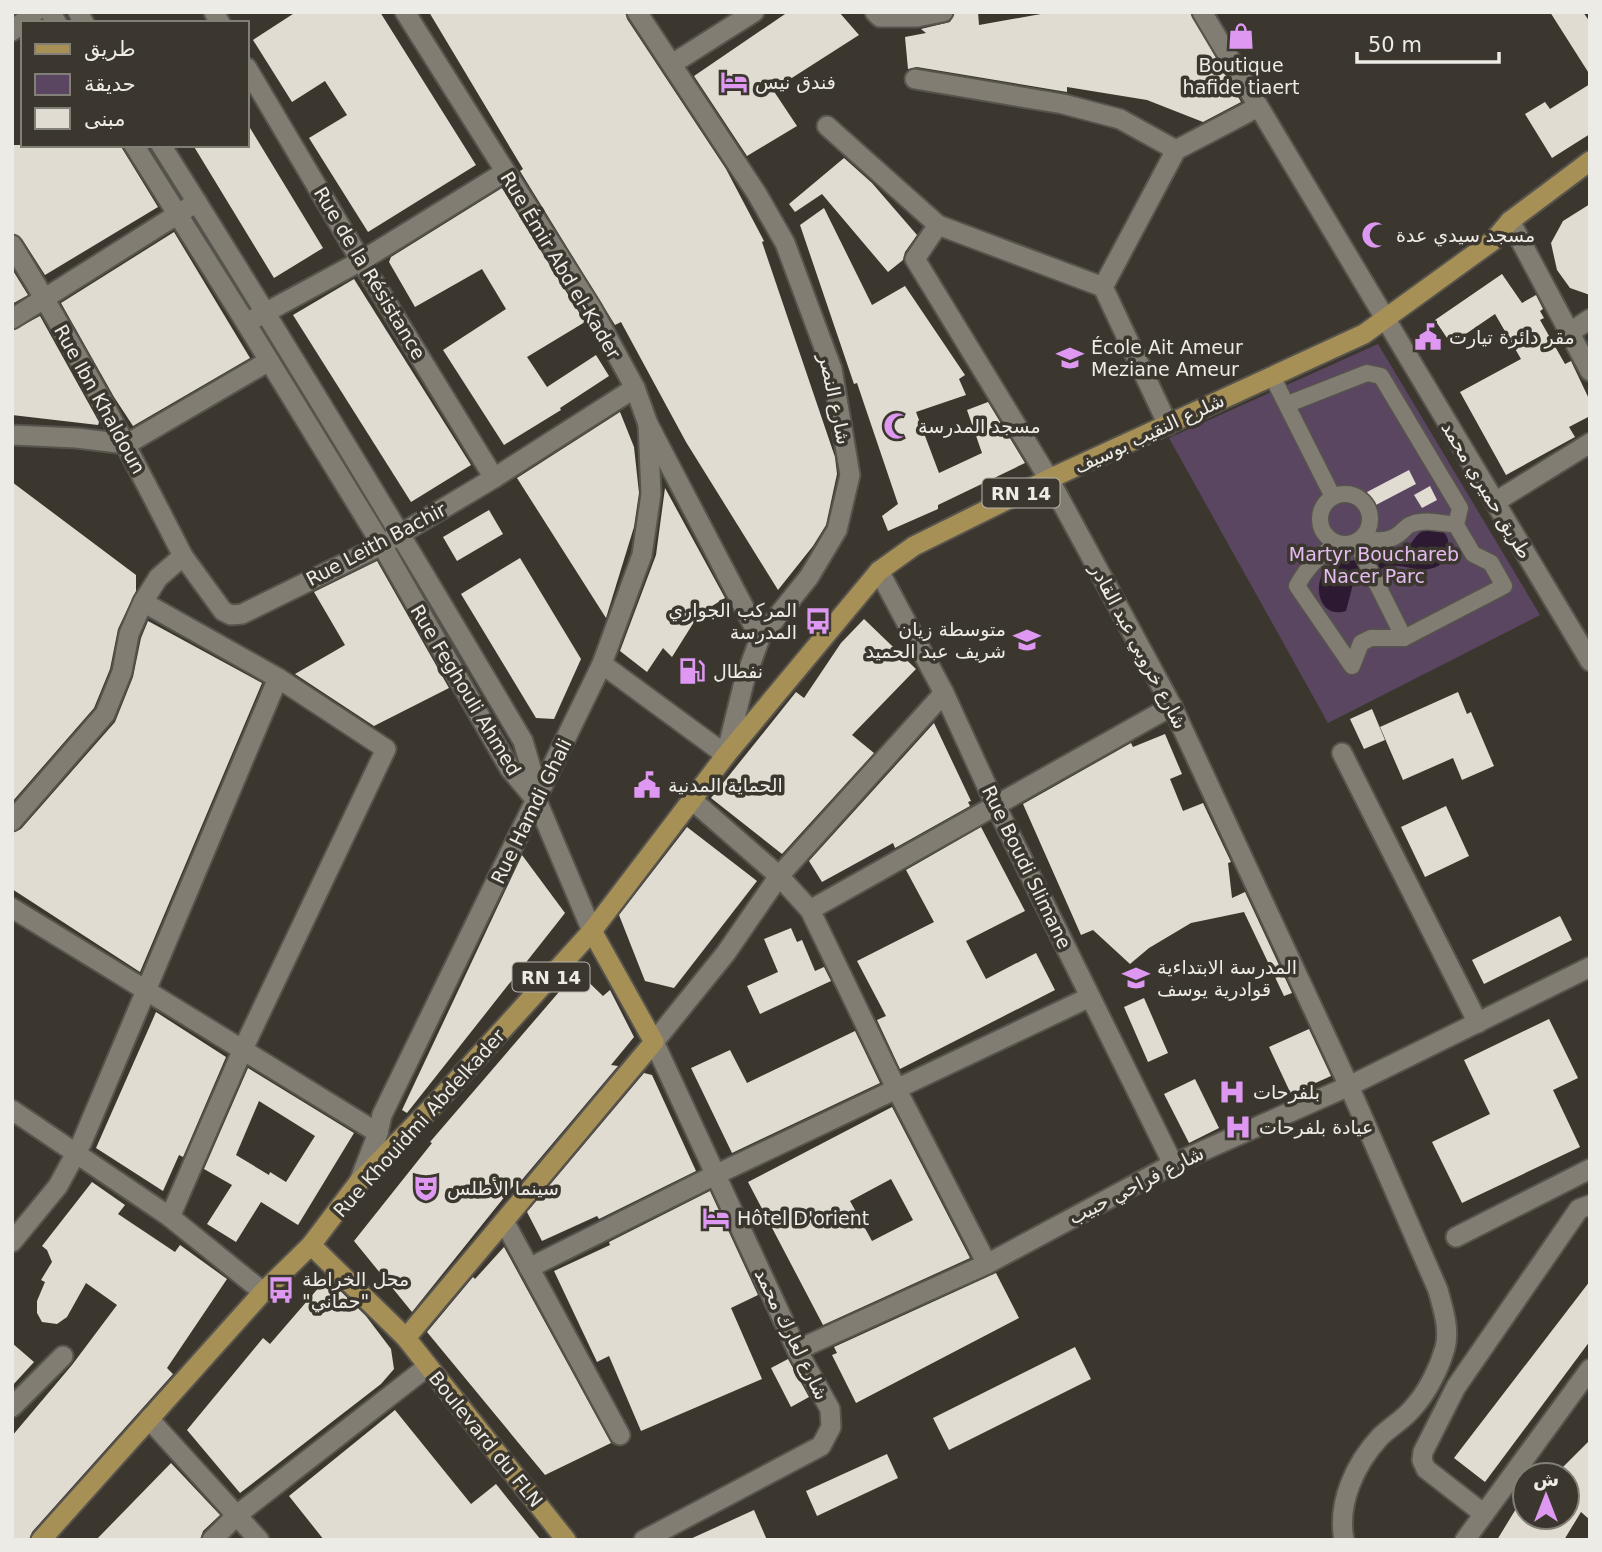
<svg xmlns="http://www.w3.org/2000/svg" width="1602" height="1552" font-family="'DejaVu Sans',Vazirmatn,sans-serif">
<rect width="100%" height="100%" fill="#3b372f"/>
<path fill="#5b4661" d="M1378 344 1540 615 1328 723 1169 438Z"/>
<g fill="#2d1932">
<path d="M1428 528C1432 528 1436 528 1439 529 1454 536 1450 559 1438 566 1416 577 1400 558 1379 570L1370 553C1383 545 1391 552 1404 550 1410 549 1414 533 1428 528Z"/>
<path d="M1356 560 1365 577 1353 584 1346 611C1319 620 1310 582 1329 566 1336 560 1347 562 1356 560Z"/>
</g>
<g fill="#e0dcd1" fill-rule="evenodd">
<path d="M296 12H380L476 165 368 232 309 138 347 115 325 81 292 102 253 40Z"/>
<path d="M429 12H625L627 19 726 169 764 241 762 242 835 457 837 474 826 525 813 546 778 590 686 442 621 322 615 325 520 171 523 169Z"/>
<path d="M788 12H839L859 35 773 90 797 126 747 156 694 76Z"/>
<path d="M955 12H978L979 25 1052 12H1190L1241 102 1203 122 1147 100 1067 87V92L917 67 908 69 905 37 926 33 921 29 950 22Z"/>
<path d="M1550 12H1583L1590 22V75Z"/>
<path d="M1590 84V134L1552 158 1525 114 1545 102 1550 109Z"/>
<path d="M247 123 323 248 274 278 193 145H247Z"/>
<path d="M12 145H120L158 207 45 275 22 239 12 233Z"/>
<path d="M844 158 872 183 917 235 905 252 903 260 888 272 822 194 795 212 789 204Z"/>
<path d="M502 188 585 322 527 357 547 387 596 355 609 376 560 408 561 410 504 445 443 350 506 309 482 269 415 307 389 262 391 257Z"/>
<path d="M1590 204V295L1570 288 1557 270 1551 243 1563 221Z"/>
<path d="M824 208 872 305 905 286 965 375 959 379 966 395 916 412 939 473 982 453 967 410 988 402 1025 463 938 505V509L888 531 882 516 898 504 857 383 854 384 800 225Z"/>
<path d="M174 232 250 358 133 426 114 397 61 303Z"/>
<path d="M12 269 28 295 12 304Z"/>
<path d="M1502 274 1522 303 1536 295 1543 309 1540 311 1544 318 1540 320 1565 364 1571 361 1590 401V416L1569 427 1575 437 1506 475 1460 392 1521 359 1495 314 1451 344 1435 320Z"/>
<path d="M354 279 471 465 411 502 293 315Z"/>
<path d="M40 316 99 422 98 425 12 415V331Z"/>
<path d="M620 412 634 447 639 493 634 527 606 618 517 478Z"/>
<path d="M1409 470 1416 484 1374 506 1367 492Z"/>
<path d="M12 482 136 575V591L118 629 110 669 94 708 12 802Z"/>
<path d="M1430 486 1437 500 1422 508 1414 495Z"/>
<path d="M665 488 725 598 699 614 672 657 663 648 647 672 620 651 656 555Z"/>
<path d="M489 510 503 534 457 561 443 537Z"/>
<path d="M520 558 581 659 554 719 536 718 461 594Z"/>
<path d="M377 561 449 688 374 726 295 674 345 645 314 592Z"/>
<path d="M864 619 916 669 852 735 874 753 782 854 711 798 796 692 804 698 841 643Z"/>
<path d="M148 621 262 683 140 972 12 889V833L21 829 115 722 133 677 141 638Z"/>
<path d="M1458 692 1467 714 1471 712 1494 766 1462 780 1453 758 1403 780 1380 727Z"/>
<path d="M1372 709 1385 740 1364 749 1350 719Z"/>
<path d="M934 723 971 801 968 802 970 806 895 848 893 843 822 882 809 861Z"/>
<path d="M1165 734 1182 774 1170 779 1183 811 1203 803 1231 862 1228 863 1232 898 1245 892 1292 993 1284 996 1244 912 1191 923 1149 948 1130 964 1093 930 1081 935 1023 804 1131 743 1133 747Z"/>
<path d="M1446 806 1469 856 1425 877 1401 827Z"/>
<path d="M687 827 757 881 674 988 645 981 619 915Z"/>
<path d="M981 827 1025 911 966 941 986 979 1036 953 1055 990 900 1069 877 1020 886 1016 857 961 934 922 906 870Z"/>
<path d="M522 855 565 913 407 1113 402 1110Z"/>
<path d="M1560 916 1572 940 1484 984 1472 960Z"/>
<path d="M791 928 797 942 802 940 815 971 824 967 831 981 760 1014 747 986 778 972 764 939Z"/>
<path d="M577 971 603 996 610 990 634 1037 611 1065 618 1066 515 1188 514 1185 412 1312 354 1241 432 1143 430 1142Z"/>
<path d="M1144 998 1168 1053 1148 1062 1124 1007Z"/>
<path d="M156 1012 226 1057 183 1157 179 1155 163 1191 96 1148Z"/>
<path d="M1549 1019 1578 1078 1553 1090 1580 1147 1462 1203 1432 1142 1490 1114 1464 1060Z"/>
<path d="M1309 1029 1331 1076 1291 1094 1269 1047Z"/>
<path d="M855 1031 880 1083 732 1153 691 1068 730 1050 747 1083Z"/>
<path d="M248 1068 354 1133 298 1225 261 1202 236 1242 207 1224 232 1185 204 1169ZM259 1101 315 1136 286 1182 270 1172 269 1175 236 1155Z"/>
<path d="M644 1073 652 1075 696 1171 599 1219 597 1216 542 1241 527 1212Z"/>
<path d="M1195 1079 1219 1128 1189 1143 1164 1094Z"/>
<path d="M892 1107 970 1258 823 1325 748 1182ZM891 1179 913 1220 872 1241 850 1201Z"/>
<path d="M92 1182 125 1205 118 1214 175 1252 180 1245 227 1279 167 1368 173 1374 32 1532 29 1540H12V1436L72 1365 117 1305 86 1283 67 1317 57 1324 42 1322 37 1313V1301L45 1282 41 1280 52 1262 47 1250 42 1246Z"/>
<path d="M710 1191 758 1295 731 1308 762 1379 641 1431 609 1356 597 1362 554 1271 610 1245 609 1242Z"/>
<path d="M504 1247 611 1443 545 1475 427 1332 473 1277 475 1279Z"/>
<path d="M996 1273 1019 1318 856 1403 832 1355 837 1353 834 1347Z"/>
<path d="M327 1278 366 1316 391 1349 394 1369 381 1384 240 1493 187 1430 263 1338 270 1344Z"/>
<path d="M1590 1281V1341L1485 1482 1454 1458Z"/>
<path d="M12 1343 34 1362 12 1386Z"/>
<path d="M1075 1347 1091 1379 949 1450 933 1418Z"/>
<path d="M788 1359 809 1397 791 1407 771 1368Z"/>
<path d="M395 1410 471 1504 496 1484 541 1540H324L289 1496Z"/>
<path d="M1590 1440V1520L1581 1512 1564 1540H1497L1525 1494V1517H1567V1475H1555Z"/>
<path d="M887 1454 898 1478 817 1516 806 1491Z"/>
<path d="M171 1463 220 1515 203 1531 200 1540H96Z"/>
<path d="M754 1510 767 1540H688Z"/>
</g>
<g fill="none" stroke-linecap="round" stroke-linejoin="round">
<defs>
<g id="pedestrian">
<path d="M1272 376 1333 497"/>
<path d="M1288 404 1367 373 1381 376 1460 508 1456 525 1473 554 1491 563 1504 586 1404 638H1371L1361 643 1352 666 1297 586C1307 567 1319 555 1338 544"/>
<circle cx="1345" cy="519" r="25"/>
<path d="M1363 537C1376 542 1388 542 1399 534 1404 530 1407 525 1412 524 1426 519 1442 523 1456 525"/>
<path d="M1356 542 1404 638"/>
</g>
<g id="minor">
<path d="M1202 12 1590 661"/>
<path d="M12 31 35 12"/>
<path d="M672 64 754 12"/>
<path d="M827 126 938 225 1103 287 1176 150 1120 119 1063 104 915 79"/>
<path d="M1176 150 1258 107"/>
<path d="M1510 221 1590 371"/>
<path d="M938 225 915 259 1049 479 1172 706 1349 1086 1438 1290C1443 1309 1450 1329 1445 1348 1439 1369 1427 1393 1412 1409 1403 1420 1390 1427 1380 1437 1355 1464 1337 1503 1344 1540"/>
<path d="M12 245C74 345 129 450 183 556"/>
<path d="M1103 287 1168 425"/>
<path d="M12 319 197 202"/>
<path d="M246 323 361 261 505 172"/>
<path d="M1569 333 1590 319"/>
<path d="M12 435 76 438 127 444 269 361"/>
<path d="M1495 502 1590 443"/>
<path d="M879 571 944 693 996 806 1173 1164"/>
<path d="M143 602 158 578 183 556 223 611 231 615 242 614 382 545 494 478 635 388"/>
<path d="M602 664 726 755"/>
<path d="M1342 753 1478 1023"/>
<path d="M691 799 779 876 810 910 897 1090 987 1264"/>
<path d="M12 821 105 714 122 672 129 634 143 602 278 678 386 749 243 1049 170 1217"/>
<path d="M12 908 378 1133"/>
<path d="M810 910 1172 706"/>
<path d="M654 1042 726 953 779 876 944 693"/>
<path d="M12 1110 170 1217 263 1292"/>
<path d="M505 1223 620 1435"/>
<path d="M1456 1237 1590 1169"/>
<path d="M12 1242 58 1186 82 1142 278 678"/>
<path d="M529 1268 717 1174 1090 997"/>
<path d="M797 1350 987 1264 1173 1164 1349 1086 1590 967"/>
<path d="M12 1407 63 1356"/>
<path d="M149 1419 259 1540"/>
<path d="M1484 1514 1426 1469 1422 1460 1423 1452 1456 1387 1579 1209 1590 1205"/>
<path d="M212 1540 237 1515 427 1367"/>
<path d="M1465 1540 1590 1369"/>
</g>
<g id="tertiary">
<path d="M50 12 57 23"/>
<path d="M78 12 84 23"/>
<path d="M214 12 220 23"/>
<path d="M637 12 757 194 785 243 832 369 850 475 837 530 809 577 760 638 744 682 726 755"/>
<path d="M875 12 880 17H917L943 12"/>
<path d="M247 68 361 261 494 478"/>
<path d="M134 145 246 323 382 545 510 769 536 800"/>
<path d="M161 145C285 342 405 541 523 741L531 768 537 801 592 931"/>
<path d="M644 1540 821 1446 831 1427 830 1409 797 1350 654 1042"/>
</g>
<g id="secondary">
<path d="M405 12 592 309 635 388 648 424 760 638"/>
<path d="M359 1182 378 1133 382 1115 602 664 642 555 651 494 648 424"/>
</g>
<g id="primary">
<path d="M311 1245 406 1338 566 1540"/>
<path d="M406 1338 654 1042 592 931"/>
<path d="M41 1540 263 1292 311 1245 358 1183 436 1103 592 931 726 755 879 571 914 546 1049 479 1364 334 1494 240 1510 221 1590 161"/>
</g>
</defs>
<use href="#pedestrian" stroke="#57534d" stroke-width="19"/>
<use href="#minor" stroke="#57534d" stroke-width="23"/>
<use href="#tertiary" stroke="#57534d" stroke-width="23"/>
<use href="#secondary" stroke="#57534d" stroke-width="23"/>
<use href="#primary" stroke="#57534d" stroke-width="23"/>
<use href="#pedestrian" stroke="#817d73" stroke-width="16"/>
<use href="#minor" stroke="#817d73" stroke-width="19"/>
<use href="#tertiary" stroke="#817d73" stroke-width="19"/>
<use href="#secondary" stroke="#817d73" stroke-width="19"/>
<use href="#primary" stroke="#a79056" stroke-width="19"/>
</g>
<defs>
<symbol id="shop-bare" viewBox="-9 -9 18 18"><path d="M-5-2.5h2.3a2.7 3.5 0 0 1 5.4 0H5L5.5 6h-11ZM-1.5-2.5h3a1.5 2.3 0 0 0-3 0Z" fill="#de98f2" stroke="#3b372f" stroke-width="2.5" paint-order="stroke"/></symbol>
<symbol id="hotel-bare" viewBox="-9 -9 18 18"><path d="M-6-4.5h1.5V1H6V5H4.5V3h-9V5H-6ZM-4 0a1.8 1.8 0 1 1 3.6 0ZM.5 0V-2.5h3Q6-2.5 6 0Z" fill="#de98f2" stroke="#3b372f" stroke-width="2.5" paint-order="stroke"/></symbol>
<symbol id="mosque-bare" viewBox="-9 -9 18 18"><path d="M3.5-4.9A6 6 0 1 0 3.5 4.9A5 5 0 1 1 3.5-4.9Z" fill="#de98f2" stroke="#3b372f" stroke-width="2.5" paint-order="stroke"/></symbol>
<symbol id="civic-bare" viewBox="-9 -9 18 18"><path d="M-.6-6.5H3V-4.5H.6V-3L4-1V1h2V6H-6V1h2V-1L-.6-3ZM-1.2 2.5V6h2.4V2.5Z" fill="#de98f2" stroke="#3b372f" stroke-width="2.5" paint-order="stroke"/></symbol>
<symbol id="school-bare" viewBox="-9 -9 18 18"><path d="M0-5L7-2L0 1L-7-2ZM-4 1L0 2.5L4 1V4Q0 6-4 4Z" fill="#de98f2" stroke="#3b372f" stroke-width="2.5" paint-order="stroke"/></symbol>
<symbol id="bus-bare" viewBox="-9 -9 18 18"><path d="M-5-6H5V4H4V6H2V4H-2V6H-4V4H-5ZM-3.5-4V0h7V-4ZM-3.5 1.2v1.5H-2V1.2ZM2 1.2v1.5H3.5V1.2Z" fill="#de98f2" stroke="#3b372f" stroke-width="2.5" paint-order="stroke"/></symbol>
<symbol id="fuel-bare" viewBox="-9 -9 18 18"><path d="M-5.5-6h7V0h2V4h1.3V-2.5L3-4.5l.8-.8L6-3V5H2.5V1h-1V6h-7ZM-4.2-4.7v3.2H.2V-4.7Z" fill="#de98f2" stroke="#3b372f" stroke-width="2.5" paint-order="stroke"/></symbol>
<symbol id="hospital-bare" viewBox="-9 -9 18 18"><path d="M-5-5h3v3.5h4V-5h3V5h-3V1.5h-4V5h-3Z" fill="#de98f2" stroke="#3b372f" stroke-width="2.5" paint-order="stroke"/></symbol>
<symbol id="theatre-bare" viewBox="-9 -9 18 18"><path d="M-5-5.5Q0-4 5-5.5V0Q5 5 0 6Q-5 5-5 0ZM-3.3-2.5H-1v1.5H-3.3ZM1-2.5H3.3v1.5H1ZM-2.8 1Q0 5.5 2.8 1Z" fill="#de98f2" stroke="#3b372f" stroke-width="2.5" paint-order="stroke"/></symbol>
</defs>
<g fill-rule="evenodd">
<use href="#shop-bare" x="1222" y="17" width="38" height="38"/>
<use href="#hotel-bare" x="715" y="63" width="38" height="38"/>
<use href="#mosque-bare" x="1356" y="216" width="38" height="38"/>
<use href="#civic-bare" x="1409" y="318" width="38" height="38"/>
<use href="#school-bare" x="1051" y="339" width="38" height="38"/>
<use href="#mosque-bare" x="878" y="407" width="38" height="38"/>
<use href="#bus-bare" x="799" y="602" width="38" height="38"/>
<use href="#school-bare" x="1008" y="621" width="38" height="38"/>
<use href="#fuel-bare" x="673" y="652" width="38" height="38"/>
<use href="#civic-bare" x="628" y="766" width="38" height="38"/>
<use href="#school-bare" x="1117" y="959" width="38" height="38"/>
<use href="#hospital-bare" x="1213" y="1073" width="38" height="38"/>
<use href="#hospital-bare" x="1219" y="1108" width="38" height="38"/>
<use href="#theatre-bare" x="407" y="1169" width="38" height="38"/>
<use href="#hotel-bare" x="697" y="1199" width="38" height="38"/>
<use href="#bus-bare" x="262" y="1271" width="38" height="38"/>
</g>
<g text-anchor="middle" dominant-baseline="central" stroke-width="7" stroke-linejoin="round" paint-order="stroke">
<g fill="#3b372f" stroke="#b8b5ae" stroke-width="2">
<rect x="982.5" y="478.5" width="77" height="29" rx="5"/>
<rect x="512.5" y="962.5" width="77" height="29" rx="5"/>
</g>
<g font-size="18" font-weight="bold" fill="#edebe5">
<text x="1021" y="493">RN 14</text>
<text x="551" y="977">RN 14</text>
</g>
<g font-size="19" fill="#edebe5" stroke="#3b372f" text-anchor="start">
<text x="1241" y="65" text-anchor="middle">Boutique<tspan x="1241" dy="22">hafide tiaert</tspan></text>
<text x="755" y="82">فندق نيس</text>
<text x="1396" y="235">مسجد سيدي عدة</text>
<text x="1449" y="337">مقر دائرة تيارت</text>
<text x="1091" y="347">École Ait Ameur<tspan x="1091" dy="22">Meziane Ameur</tspan></text>
<text x="918" y="426">مسجد المدرسة</text>
<text x="797" y="610" text-anchor="end">المركب الجواري<tspan x="797" dy="22">المدرسة</tspan></text>
<text x="1006" y="629" text-anchor="end">متوسطة زيان<tspan x="1006" dy="22">شريف عبد الحميد</tspan></text>
<text x="713" y="671">نفطال</text>
<text x="668" y="785">الحماية المدنية</text>
<text x="1157" y="967">المدرسة الابتداءية<tspan x="1157" dy="22">قوادرية يوسف</tspan></text>
<text x="1253" y="1092">بلفرحات</text>
<text x="1259" y="1127">عيادة بلفرحات</text>
<text x="447" y="1188">سينما الأطلس</text>
<text x="737" y="1218">Hôtel D'orient</text>
<text x="302" y="1279">محل الخراطة<tspan x="302" dy="22">"حماني"</tspan></text>
</g>
<g font-size="19" fill="#edebe5" stroke="#3b372f">
<text transform="translate(561 265) rotate(59)">Rue Émir Abd el-Kader</text>
<text transform="translate(370 273) rotate(59)">Rue de la Résistance</text>
<text transform="translate(100 399) rotate(61)">Rue Ibn Khaldoun</text>
<text transform="translate(835 399) rotate(78)">شارع النصر</text>
<text transform="translate(1149 433) rotate(-25)">شلرع النقيب بوسيف</text>
<text transform="translate(1487 490) rotate(59)">طريق حميري محمد</text>
<text transform="translate(376 544) rotate(-28)">Rue Leith Bachir</text>
<text transform="translate(1139 646) rotate(62)">شارع خروبي عبد القادر</text>
<text transform="translate(466 690) rotate(59)">Rue Feghouli Ahmed</text>
<text transform="translate(531 811) rotate(-64)">Rue Hamdi Ghali</text>
<text transform="translate(1027 867) rotate(64)">Rue Boudi Slimane</text>
<text transform="translate(419 1123) rotate(-48)">Rue Khouidmi Abdelkader</text>
<text transform="translate(1136 1185) rotate(-27)">شارع فراحي حبيب</text>
<text transform="translate(792 1334) rotate(64)">شارع لعارك محمد</text>
<text transform="translate(486 1439) rotate(51)">Boulevard du FLN</text>
</g>
<g font-size="19" fill="#e5bdf0" stroke="#3b372f">
<text x="1374" y="554">Martyr Bouchareb<tspan x="1374" dy="22">Nacer Parc</tspan></text>
</g>
</g>
<rect width="1602" height="1552" fill="none" stroke="#edebe5" stroke-width="28"/>
<rect x="21" y="21" width="228" height="126" fill="#3b372f" stroke="#827f78" stroke-width="2"/>
<rect x="35" y="44" width="35" height="10" fill="#a79056" stroke="#827f78" stroke-width="2"/>
<text x="84" y="56" font-size="21" fill="#edebe5">طريق</text>
<rect x="35" y="74" width="35" height="21" fill="#5b4661" stroke="#827f78" stroke-width="2"/>
<text x="84" y="91" font-size="21" fill="#edebe5">حديقة</text>
<rect x="35" y="108" width="35" height="21" fill="#e0dcd1" stroke="#827f78" stroke-width="2"/>
<text x="84" y="126" font-size="21" fill="#edebe5">مبنى</text>
<g transform="translate(1546 1496)"><circle r="33" fill="#3b372f" stroke="#827f78" stroke-width="2"/>
<path d="M0-5L12 26L0 18L-12 26Z" fill="#de98f2"/>
<text y="-10" font-size="19" font-weight="bold" text-anchor="middle" fill="#edebe5">ش</text>
</g>
<path d="M1357 52v10h142v-10" fill="none" stroke="#edebe5" stroke-width="3.5"/>
<text x="1368" y="52" font-size="21" fill="#edebe5" stroke="#3b372f" stroke-width="5" paint-order="stroke">50 m</text>
</svg>
